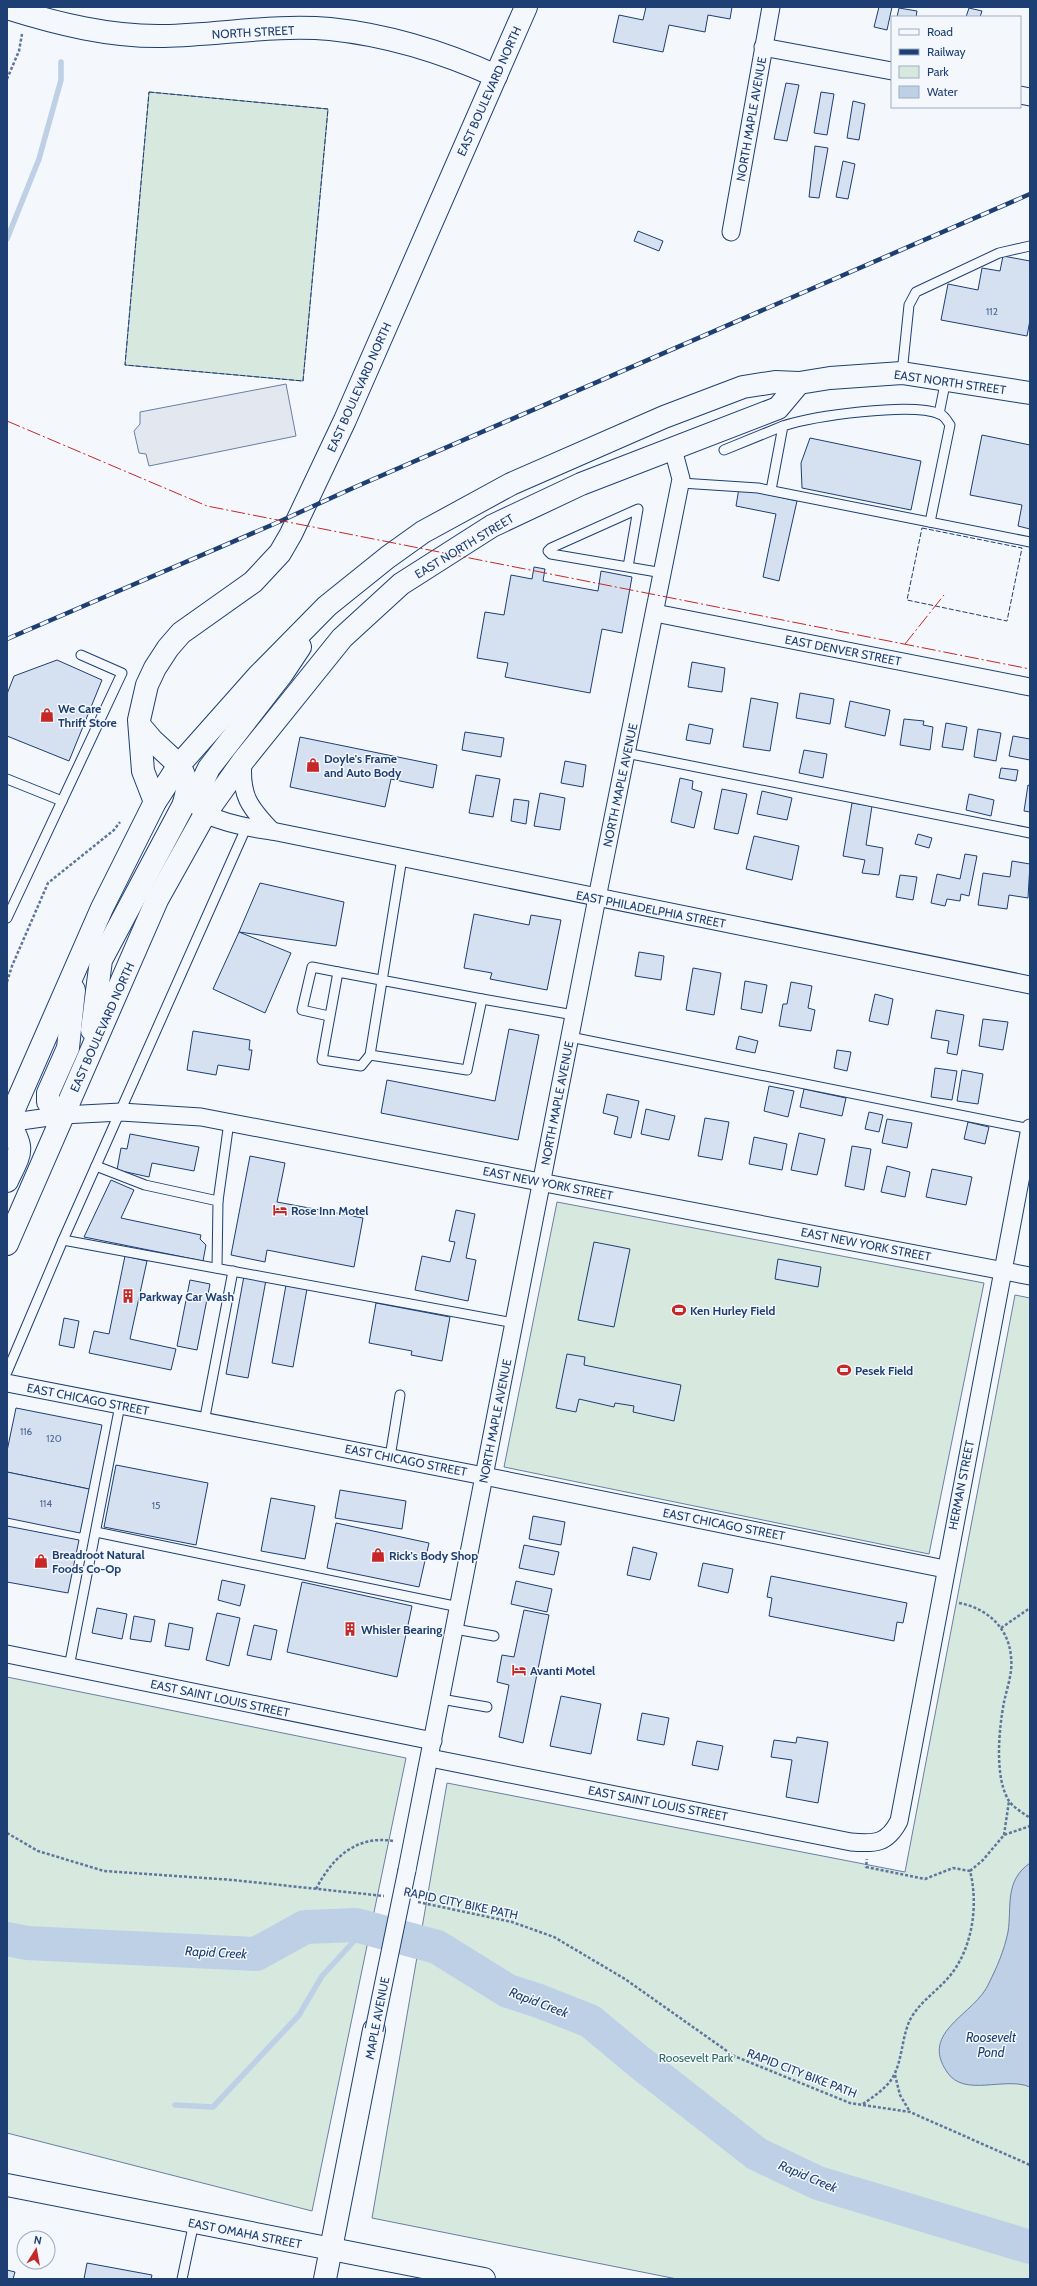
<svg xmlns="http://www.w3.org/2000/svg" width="1037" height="2286" font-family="Cabin,sans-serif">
<rect width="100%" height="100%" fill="#f4f7fb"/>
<g fill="#d7e8df" stroke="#687fa3">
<path d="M149 92 328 109 303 381 125 365Z"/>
<path d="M557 1202 984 1283 929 1554 504 1467Z"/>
<path d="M1015 1295 1030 1298V2279H677L372 2218 447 1783 905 1872Z"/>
<path d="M7 1677 406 1758 312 2211 7 2133Z"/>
</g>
<path fill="#e3e8f0" stroke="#687fa3" d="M286 384 296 436 149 466 146 454 139 453 134 431 140 424V412Z"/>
<path fill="#bed0e5" stroke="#687fa3" d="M1030 1863V2087C1005 2076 964 2098 947 2072 919 2031 975 2015 989 1983 997 1967 1004 1951 1008 1932 1012 1907 1004 1881 1030 1863Z"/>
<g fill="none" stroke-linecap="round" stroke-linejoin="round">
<g stroke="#bed0e5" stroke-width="5.5">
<path d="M7 239 39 159 61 80V62"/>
<path d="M175 2105 213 2107 299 2015 322 1976 366 1928"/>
</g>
<path stroke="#bed0e5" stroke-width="34" d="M7 1939 27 1943 256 1954 305 1927 356 1925 437 1947 508 1991 539 2001 590 2021 638 2061 757 2154 818 2183 1030 2247"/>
</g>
<g fill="#d5e0f0" stroke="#1d3f73">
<path d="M646 7H732L730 19 708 15 705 32 669 25 663 52 613 42 619 15 643 20Z"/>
<path d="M879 7H892L887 30 874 27Z"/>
<path d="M899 8 917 11 916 17H897Z"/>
<path d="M969 8 982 11 980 17H966Z"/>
<path d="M786 83 799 85 787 141 774 139Z"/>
<path d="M821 92 834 94 827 135 814 133Z"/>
<path d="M853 101 865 104 859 140 847 138Z"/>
<path d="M815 146 828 148 819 198 809 197Z"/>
<path d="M843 161 855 164 848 199 836 197Z"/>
<path d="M638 231 663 241 659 251 634 241Z"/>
<path d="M1003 256 1030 261V320L1027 336 941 320 948 284 978 290 982 268 1000 271Z"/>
<path d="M982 435 1030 445V529L1018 526 1022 505 970 495Z"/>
<path d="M810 438 921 461 911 510 802 488 801 463Z"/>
<path d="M739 488 797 501 779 581 763 577 776 514 736 506Z"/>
<path d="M534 567 545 569 543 581 598 591 601 571 632 577 622 633 602 629 590 693 505 677 508 663 477 658 485 612 504 615 511 575 532 579Z"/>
<path d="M57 660 102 680 69 761 7 736V694L14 676Z"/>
<path d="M692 662 725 668 722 692 688 687Z"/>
<path d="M800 693 834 699 830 724 796 718Z"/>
<path d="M751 698 778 703 770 751 743 747Z"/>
<path d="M850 701 890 710 885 736 845 727Z"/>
<path d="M904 719 924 721 923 725 933 727 930 750 900 745Z"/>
<path d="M946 723 967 727 963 750 942 747Z"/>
<path d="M689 724 713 729 710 744 686 740Z"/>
<path d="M978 729 1001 733 996 761 974 757Z"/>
<path d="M465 732 504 738 501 757 462 750Z"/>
<path d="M1013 736 1030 739V760L1009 756Z"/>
<path d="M300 737 437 765 433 788 391 779 385 807 290 787Z"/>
<path d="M804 750 827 754 823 778 799 773Z"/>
<path d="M565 761 586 765 583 787 561 783Z"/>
<path d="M1001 768 1018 770 1016 781 999 778Z"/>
<path d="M476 775 500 779 493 817 469 813Z"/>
<path d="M680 778 693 781 692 789 702 792 694 828 671 822Z"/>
<path d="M1028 785 1030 786V812L1024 811Z"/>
<path d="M722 789 747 794 738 834 714 829Z"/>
<path d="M762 791 792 798 787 820 757 814Z"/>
<path d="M540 793 565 798 560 830 534 826Z"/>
<path d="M969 794 994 800 991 816 966 810Z"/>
<path d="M514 799 529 801 526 824 511 821Z"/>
<path d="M852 803 872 806 866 845 883 848 879 875 862 873 865 860 843 856Z"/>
<path d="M918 834 932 838 929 848 915 844Z"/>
<path d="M754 836 799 846 792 880 746 869Z"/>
<path d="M965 854 977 856 969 896 961 894 960 901 947 899 945 906 931 903 937 874 960 879Z"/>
<path d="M1012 861 1030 864 1028 898 1009 895 1007 909 978 905 983 873 1010 877Z"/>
<path d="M900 875 917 877 913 900 896 897Z"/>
<path d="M260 883 344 902 336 946 239 932Z"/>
<path d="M474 914 529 925 531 915 561 920 547 990 490 979 492 973 464 968Z"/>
<path d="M239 932 291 953 265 1013 213 989Z"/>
<path d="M639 952 664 956 661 980 635 976Z"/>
<path d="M693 968 721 973 714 1015 686 1010Z"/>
<path d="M745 981 767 985 762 1013 741 1009Z"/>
<path d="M791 982 812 986 808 1008 815 1010 811 1031 779 1026 783 1004H787Z"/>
<path d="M875 994 893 999 888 1025 869 1021Z"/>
<path d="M936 1010 964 1015 957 1055 947 1053 949 1041 931 1038Z"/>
<path d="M983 1019 1008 1022 1003 1050 979 1046Z"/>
<path d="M509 1029 539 1035 518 1140 381 1113 387 1080 495 1101Z"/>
<path d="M193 1031 250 1040 249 1050H252L249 1070 218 1065 216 1075 187 1070Z"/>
<path d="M739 1036 758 1041 755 1053 736 1049Z"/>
<path d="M837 1050 851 1052 847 1071 834 1068Z"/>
<path d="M935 1068 957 1071 952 1100 931 1097Z"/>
<path d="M962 1070 983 1074 978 1104 957 1101Z"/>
<path d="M769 1086 794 1091 788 1117 764 1111Z"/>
<path d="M804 1089 846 1098 842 1116 800 1107Z"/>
<path d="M607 1094 639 1101 631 1138 614 1134 618 1117 603 1113Z"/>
<path d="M646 1109 675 1116 669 1140 641 1134Z"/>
<path d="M869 1112 883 1115 879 1132 865 1129Z"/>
<path d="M705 1118 729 1122 722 1160 698 1156Z"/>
<path d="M887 1119 912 1123 907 1148 882 1143Z"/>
<path d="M968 1122 989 1127 985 1144 964 1139Z"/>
<path d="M799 1133 825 1139 817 1175 791 1170Z"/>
<path d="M130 1134 199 1147 194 1171 152 1163 149 1177 117 1170 121 1148 127 1149Z"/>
<path d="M754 1137 787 1144 782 1170 749 1164Z"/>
<path d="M852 1146 871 1149 864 1190 845 1186Z"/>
<path d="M250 1156 285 1163 277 1202 363 1218 354 1267 267 1250 265 1262 231 1255Z"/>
<path d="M887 1166 910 1172 905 1197 881 1192Z"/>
<path d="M932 1169 972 1177 966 1205 926 1197Z"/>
<path d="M111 1180 134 1190 121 1218 201 1235 200 1239 206 1245 203 1261 84 1237Z"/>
<path d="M456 1210 475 1214 466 1258 476 1260 468 1301 415 1290 422 1256 450 1262 455 1242 449 1241Z"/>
<path d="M594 1242 630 1249 614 1327 578 1320Z"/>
<path d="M125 1256 147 1261 130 1339 176 1349 171 1370 89 1353 94 1331 109 1334Z"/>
<path d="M778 1259 821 1267 818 1287 775 1279Z"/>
<path d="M244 1276 266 1280 248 1378 226 1374Z"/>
<path d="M190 1280 210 1284 197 1350 177 1346Z"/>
<path d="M286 1285 307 1289 293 1367 272 1363Z"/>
<path d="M376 1303 450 1317 442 1361 411 1355 412 1351 369 1343Z"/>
<path d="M64 1318 79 1321 74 1348 59 1345Z"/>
<path d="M567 1354 585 1357 584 1365 681 1385 674 1421 633 1412 634 1406 615 1403 614 1407 579 1399 576 1412 556 1408Z"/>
<path d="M16 1408 102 1425 89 1489 7 1472V1451Z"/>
<path d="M116 1465 208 1483 196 1545 104 1527Z"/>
<path d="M7 1472 89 1489 80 1533 7 1518Z"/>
<path d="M340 1490 406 1501 402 1529 335 1518Z"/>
<path d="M271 1498 315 1506 305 1559 261 1551Z"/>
<path d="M533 1516 565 1522 561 1545 529 1539Z"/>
<path d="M336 1523 429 1543 419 1587 327 1568Z"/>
<path d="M7 1526 79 1540 68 1593 7 1582Z"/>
<path d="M524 1545 559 1552 554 1575 519 1568Z"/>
<path d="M633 1547 657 1553 650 1580 627 1575Z"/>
<path d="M703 1563 733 1569 728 1593 698 1586Z"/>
<path d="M771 1576 907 1603 903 1623 897 1622 894 1641 769 1616 772 1598 767 1597Z"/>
<path d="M222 1580 245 1585 240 1606 218 1600Z"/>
<path d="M516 1581 552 1589 547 1612 511 1604Z"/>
<path d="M302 1582 412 1606 397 1677 287 1652Z"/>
<path d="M97 1608 127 1614 122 1639 92 1633Z"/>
<path d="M524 1610 549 1615 523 1743 499 1737 509 1685 497 1682 502 1655 514 1657Z"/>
<path d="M217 1613 240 1618 229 1666 206 1660Z"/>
<path d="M134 1616 155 1620 151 1642 130 1639Z"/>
<path d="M169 1623 193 1628 189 1650 165 1646Z"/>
<path d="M254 1625 277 1630 271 1660 247 1655Z"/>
<path d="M561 1696 601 1704 591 1754 550 1746Z"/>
<path d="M642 1713 669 1718 664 1745 637 1740Z"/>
<path d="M797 1737 828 1742 818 1803 786 1797 792 1760 771 1757 774 1740 796 1743Z"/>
<path d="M697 1741 723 1746 718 1770 692 1765Z"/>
<path d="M87 2263 152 2275 151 2279H84Z"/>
<path d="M7 2270 15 2272 13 2279H7Z"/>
</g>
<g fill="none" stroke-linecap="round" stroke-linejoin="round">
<defs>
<g id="lane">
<path d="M902 373 909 305 916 292 999 253 1030 246"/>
<path d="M939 414 946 379"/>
<path d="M724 450 783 426"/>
<path d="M681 483 758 488 1030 542"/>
<path d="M771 490 783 426C813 416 911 402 940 414 945 416 947 421 950 425L930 522"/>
<path d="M628 567 638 509 551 548 548 551 551 554 663 573"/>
<path d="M626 753 1030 833"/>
<path d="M7 779 62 801"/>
<path d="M7 918 122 673 81 655"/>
<path d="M482 999 574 1015"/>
<path d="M329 1016 302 1010 312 967 338 972"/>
<path d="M570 1037 1030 1129"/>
<path d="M370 1055 361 1066 322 1060 338 972 482 999 467 1070 370 1055 402 858"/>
<path d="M96 1166 145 1185 218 1201 217 1268"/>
<path d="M218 1201 229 1122"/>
<path d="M63 1240 514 1323"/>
<path d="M7 1372 63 1240 246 828"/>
<path d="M204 1422 233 1271"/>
<path d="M390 1457 400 1395"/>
<path d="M96 1532 459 1607"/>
<path d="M455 1629 494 1636"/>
<path d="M69 1667 120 1405"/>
<path d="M441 1699 487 1707"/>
<path d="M182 2279 194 2222"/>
</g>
<g id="street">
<path d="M763 47 892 71"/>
<path d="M1020 95 1030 97"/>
<path d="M731 232 771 7"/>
<path d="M655 613 1030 687"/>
<path d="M243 761C240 795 249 807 272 831"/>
<path d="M205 814C227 824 248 828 272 831L1030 985"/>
<path d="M7 1123 63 1115 121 1112 201 1117 1030 1276"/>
<path d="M7 1383 484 1476 945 1569"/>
<path d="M7 1654 433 1741"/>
<path d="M430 1758 851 1842C875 1844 887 1844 899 1821L1030 1128"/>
<path d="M407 1870 597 898 681 479 673 449"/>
</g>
<g id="secondary">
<path d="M7 8C58 24 110 37 164 36 219 35 276 24 330 29 388 35 443 52 496 76"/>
<path d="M140 726 152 740 179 765"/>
<path d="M155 802 143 771 139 720 147 685 155 668 168 648 181 633 253 582 280 553 291 534 345 420 526 7"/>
<path d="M325 2279 374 2030"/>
</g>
<g id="primary">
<path d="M203 810C196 798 203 779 209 768L282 674 300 647"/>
<path d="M92 1030 101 960 183 806C189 787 189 783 179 765"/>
<path d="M63 1115 54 1109 48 1102V1093L68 1048 74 990"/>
<path d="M7 1125 102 908 155 802 179 765 258 676 327 606 388 557 423 532 511 484 664 417 743 387 775 382 799 383 830 378 902 373 1030 393"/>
<path d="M7 1181C20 1153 26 1150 8 1122"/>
<path d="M7 1244 157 900 205 814 243 761 342 638 401 584 492 526 581 484 778 408 799 383"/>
<path d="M7 2185 484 2279"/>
</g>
</defs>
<use href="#lane" stroke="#1d3f73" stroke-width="11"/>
<use href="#street" stroke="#1d3f73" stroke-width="19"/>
<use href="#secondary" stroke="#1d3f73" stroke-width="24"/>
<use href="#primary" stroke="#1d3f73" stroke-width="24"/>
<g stroke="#5e769c" stroke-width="2.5" stroke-dasharray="3 2" stroke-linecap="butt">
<path d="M7 79 19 51 22 34"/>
<path d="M7 982 12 966 48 883 114 830 120 822"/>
<path d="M959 1603C987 1608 1009 1628 1011 1657 1013 1672 1007 1688 1004 1702 999 1729 994 1777 1009 1801 1014 1808 1023 1813 1030 1818"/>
<path d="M1001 1628 1030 1608"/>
<path d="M7 1833 38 1851 104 1871 233 1880 384 1896"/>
<path d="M1004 1835 1009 1801"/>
<path d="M970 1871 983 1860 1004 1835 1030 1826"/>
<path d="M316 1889C332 1858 356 1835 393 1841"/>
<path d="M418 1902 512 1922 554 1937 625 1979 734 2056 850 2103 910 2112 1030 2165"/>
<path d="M895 2075 900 2095 910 2112"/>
<path d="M863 2104C874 2096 889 2087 895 2073 903 2055 902 2035 911 2018 921 2001 936 1992 948 1978 972 1951 979 1906 970 1871L953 1868 925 1879 866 1867 867 1859"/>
</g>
<use href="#lane" stroke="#f4f7fb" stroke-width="9"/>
<use href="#street" stroke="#f4f7fb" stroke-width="17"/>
<use href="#secondary" stroke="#f4f7fb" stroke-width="22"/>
<use href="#primary" stroke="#f4f7fb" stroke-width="22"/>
<defs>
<path id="rail" d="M7 639 274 524 353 488 1030 194"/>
</defs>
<use href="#rail" stroke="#1d3f73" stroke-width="4.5"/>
<use href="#rail" stroke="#f4f7fb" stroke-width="3" stroke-dasharray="9" stroke-linecap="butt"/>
<defs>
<path id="street-bridge" d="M374 2030 407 1870"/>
</defs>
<use href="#street-bridge" stroke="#1d3f73" stroke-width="19" stroke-linecap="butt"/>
<use href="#street-bridge" stroke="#f4f7fb" stroke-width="17"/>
<g stroke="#1d3f73" stroke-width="1" stroke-dasharray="5 2" stroke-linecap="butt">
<path d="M149 92 328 109 303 381 125 365Z"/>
<path d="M922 528 1022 548 1007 621 907 600Z"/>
</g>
<g stroke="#c62828" stroke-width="1" stroke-dasharray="14 3 2 3" stroke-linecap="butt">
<path d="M7 421 207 506 1030 669"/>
<path d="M905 644 944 595"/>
</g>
</g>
<defs>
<symbol id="shop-bare" viewBox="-9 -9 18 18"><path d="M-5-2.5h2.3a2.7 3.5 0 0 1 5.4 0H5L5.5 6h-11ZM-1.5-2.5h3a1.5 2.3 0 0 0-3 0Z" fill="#c62828" stroke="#f4f7fb" stroke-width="2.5" paint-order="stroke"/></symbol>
<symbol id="hotel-bare" viewBox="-9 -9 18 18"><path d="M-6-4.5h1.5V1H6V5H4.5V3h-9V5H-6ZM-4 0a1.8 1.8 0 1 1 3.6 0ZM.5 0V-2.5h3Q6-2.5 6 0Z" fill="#c62828" stroke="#f4f7fb" stroke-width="2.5" paint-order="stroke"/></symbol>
<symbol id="building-bare" viewBox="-9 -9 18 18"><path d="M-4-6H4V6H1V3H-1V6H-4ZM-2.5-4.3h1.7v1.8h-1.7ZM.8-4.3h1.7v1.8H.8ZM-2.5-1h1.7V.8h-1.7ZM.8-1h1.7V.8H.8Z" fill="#c62828" stroke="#f4f7fb" stroke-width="2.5" paint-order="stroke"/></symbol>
<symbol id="stadium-bare" viewBox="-9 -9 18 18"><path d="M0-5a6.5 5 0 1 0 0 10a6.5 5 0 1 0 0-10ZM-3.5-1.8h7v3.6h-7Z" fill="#c62828" stroke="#f4f7fb" stroke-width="2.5" paint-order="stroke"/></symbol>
</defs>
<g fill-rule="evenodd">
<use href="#shop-bare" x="37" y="705" width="20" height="20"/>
<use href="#shop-bare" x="303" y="755" width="20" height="20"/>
<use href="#hotel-bare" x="270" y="1200" width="20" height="20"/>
<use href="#building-bare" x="118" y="1286" width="20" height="20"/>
<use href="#stadium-bare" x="669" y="1300" width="20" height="20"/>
<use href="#stadium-bare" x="834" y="1360" width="20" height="20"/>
<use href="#shop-bare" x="368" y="1545" width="20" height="20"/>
<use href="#shop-bare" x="31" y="1551" width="20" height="20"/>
<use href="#building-bare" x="340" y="1619" width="20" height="20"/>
<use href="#hotel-bare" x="509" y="1660" width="20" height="20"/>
</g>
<g text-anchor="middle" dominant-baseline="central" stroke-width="3" stroke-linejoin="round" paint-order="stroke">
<g font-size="10" fill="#4b6792">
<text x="992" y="311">112</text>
<text x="26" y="1431">116</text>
<text x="54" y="1438">120</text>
<text x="46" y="1503">114</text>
<text x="156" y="1505">15</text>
</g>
<g font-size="12" fill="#1d3f73" stroke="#f4f7fb">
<text transform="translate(253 32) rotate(-3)">NORTH STREET</text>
<text transform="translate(489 91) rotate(-66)">EAST BOULEVARD NORTH</text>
<text transform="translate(751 119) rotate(-80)">NORTH MAPLE AVENUE</text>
<text transform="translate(950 382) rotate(8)">EAST NORTH STREET</text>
<text transform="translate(359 387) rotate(-66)">EAST BOULEVARD NORTH</text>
<text transform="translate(464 546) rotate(-31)">EAST NORTH STREET</text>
<text transform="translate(843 650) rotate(11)">EAST DENVER STREET</text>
<text transform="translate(620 785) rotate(-78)">NORTH MAPLE AVENUE</text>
<text transform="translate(651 909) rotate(11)">EAST PHILADELPHIA STREET</text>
<text transform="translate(102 1027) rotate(-66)">EAST BOULEVARD NORTH</text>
<text transform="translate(557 1103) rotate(-79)">NORTH MAPLE AVENUE</text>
<text transform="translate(548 1183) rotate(11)">EAST NEW YORK STREET</text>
<text transform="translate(866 1244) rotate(11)">EAST NEW YORK STREET</text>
<text transform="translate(88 1399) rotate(11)">EAST CHICAGO STREET</text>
<text transform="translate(495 1421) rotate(-79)">NORTH MAPLE AVENUE</text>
<text transform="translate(406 1460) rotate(11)">EAST CHICAGO STREET</text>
<text transform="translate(961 1485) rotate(-79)">HERMAN STREET</text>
<text transform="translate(724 1524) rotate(11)">EAST CHICAGO STREET</text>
<text transform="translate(220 1698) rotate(12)">EAST SAINT LOUIS STREET</text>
<text transform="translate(658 1803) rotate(11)">EAST SAINT LOUIS STREET</text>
<text transform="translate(461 1903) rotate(12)">RAPID CITY BIKE PATH</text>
<text transform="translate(377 2018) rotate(-79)">MAPLE AVENUE</text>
<text transform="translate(802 2073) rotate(21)">RAPID CITY BIKE PATH</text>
<text transform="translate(245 2233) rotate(11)">EAST OMAHA STREET</text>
</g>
<g font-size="12" font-weight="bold" fill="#1d3f73" stroke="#f4f7fb" text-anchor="start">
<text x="58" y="708">We Care<tspan x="58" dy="14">Thrift Store</tspan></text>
<text x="324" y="758">Doyle's Frame<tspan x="324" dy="14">and Auto Body</tspan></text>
<text x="291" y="1210">Rose Inn Motel</text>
<text x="139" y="1296">Parkway Car Wash</text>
<text x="690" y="1310">Ken Hurley Field</text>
<text x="855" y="1370">Pesek Field</text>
<text x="52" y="1554">Breadroot Natural<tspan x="52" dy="14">Foods Co-Op</tspan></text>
<text x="389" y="1555">Rick's Body Shop</text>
<text x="361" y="1629">Whisler Bearing</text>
<text x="530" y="1670">Avanti Motel</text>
</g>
<g font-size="12" fill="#2c6c60" stroke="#f4f7fb">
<text x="696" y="2057">Roosevelt Park</text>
</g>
<g font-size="13" font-style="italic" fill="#1d3f73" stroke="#f4f7fb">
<text transform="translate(216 1952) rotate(3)">Rapid Creek</text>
<text transform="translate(539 2002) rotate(21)">Rapid Creek</text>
<text x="991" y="2037">Roosevelt<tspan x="991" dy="15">Pond</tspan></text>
<text transform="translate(808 2176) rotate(23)">Rapid Creek</text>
</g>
</g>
<rect width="1037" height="2286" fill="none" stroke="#1d3f73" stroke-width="16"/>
<rect x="891" y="16" width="130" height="92" fill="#f4f7fb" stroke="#9eadc5"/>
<rect x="899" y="29" width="20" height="6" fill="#f4f7fb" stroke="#9eadc5"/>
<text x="927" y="36" font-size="12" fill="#1d3f73">Road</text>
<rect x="899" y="49" width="20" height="6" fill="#1d3f73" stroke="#9eadc5"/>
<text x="927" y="56" font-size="12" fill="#1d3f73">Railway</text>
<rect x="899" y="66" width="20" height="12" fill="#d7e8df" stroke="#9eadc5"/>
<text x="927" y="76" font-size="12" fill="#1d3f73">Park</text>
<rect x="899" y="86" width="20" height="12" fill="#bed0e5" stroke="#9eadc5"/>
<text x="927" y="96" font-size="12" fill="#1d3f73">Water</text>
<g transform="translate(36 2250) rotate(11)"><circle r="19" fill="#f4f7fb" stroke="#9eadc5"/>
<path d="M0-3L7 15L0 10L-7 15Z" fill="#c62828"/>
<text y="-6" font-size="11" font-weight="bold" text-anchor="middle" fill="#1d3f73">N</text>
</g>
</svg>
